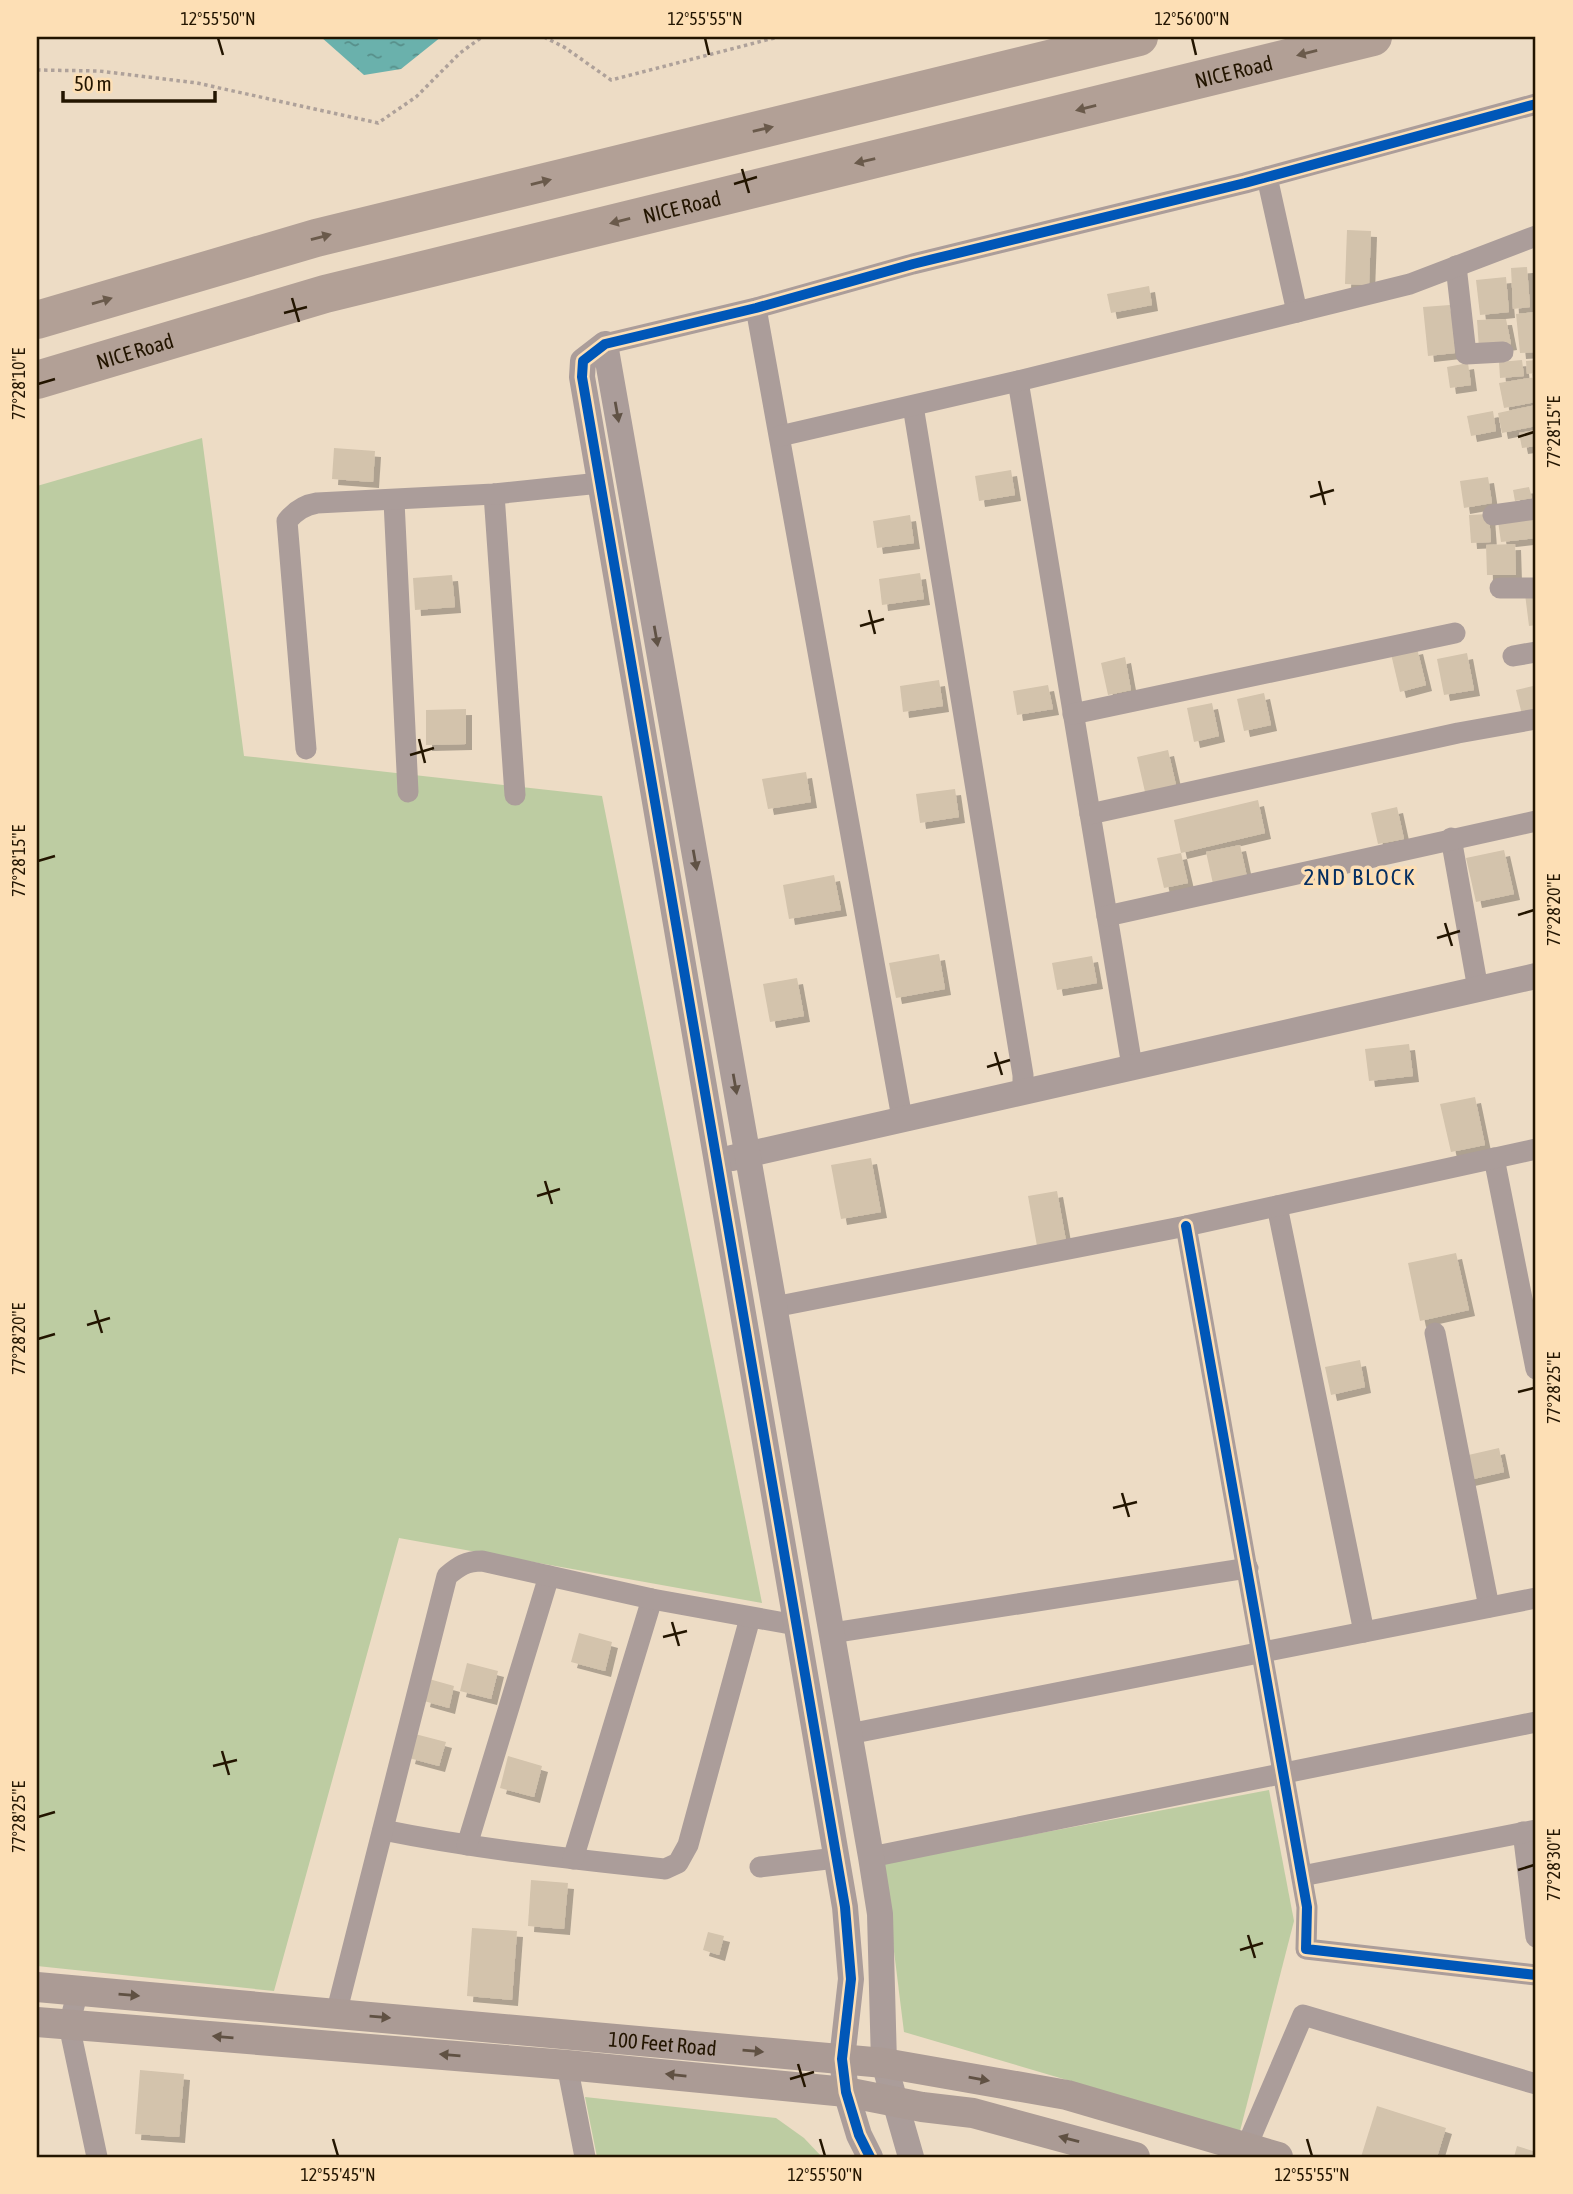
<svg xmlns="http://www.w3.org/2000/svg" width="1573" height="2194" font-family="'Asap Condensed',sans-serif">
<defs>
<pattern id="water-ripples" width="26" height="14" patternUnits="userSpaceOnUse" patternTransform="scale(1.75)"><rect width="26" height="14" fill="#6ab1ac"/><path d="M2 4q2-2 4 0t4 0M15 11q2-2 4 0t4 0" fill="none" stroke="#578f8a"/></pattern>
<filter id="shadow"><feDropShadow dx="6" dy="6" stdDeviation="0" flood-color="#0004"/></filter>
</defs>
<rect width="100%" height="100%" fill="#eddcc5"/>
<g fill="#bdcca2">
<path d="M202 438 244 756 602 796 762 1603 399 1538 274 1991 37 1966V486Z"/>
<path d="M1269 1790 1294 1921 1240 2131 904 2032 883 1863Z"/>
<path d="M585 2097 776 2118 804 2138 822 2157H597Z"/>
</g>
<path fill="url(#water-ripples)" d="M321 37H441L401 69 364 75Z"/>
<g fill="#d3c3ac" filter="url(#shadow)">
<path d="M1347 230 1371 231 1369 285 1345 284Z"/>
<path d="M1527 267 1530 307 1513 309 1511 268Z"/>
<path d="M1506 277 1509 312 1480 315 1476 280Z"/>
<path d="M1149 286 1152 305 1111 313 1107 294Z"/>
<path d="M1450 305 1455 353 1428 356 1423 307Z"/>
<path d="M1536 312V352L1520 353 1516 314Z"/>
<path d="M1506 319 1511 344 1479 349 1477 320Z"/>
<path d="M1522 360 1524 376 1500 378 1499 362Z"/>
<path d="M1536 360V373L1527 374 1526 361Z"/>
<path d="M1468 363 1471 385 1450 388 1447 367Z"/>
<path d="M1536 377V402L1504 408 1499 383Z"/>
<path d="M1536 405V426L1502 433 1498 413Z"/>
<path d="M1493 411 1496 431 1471 436 1467 416Z"/>
<path d="M1536 430V446L1522 448 1519 433Z"/>
<path d="M334 448 375 451 373 482 332 479Z"/>
<path d="M1011 470 1015 495 979 501 975 476Z"/>
<path d="M1488 477 1492 503 1464 508 1460 481Z"/>
<path d="M1529 487 1532 498 1515 501 1513 490Z"/>
<path d="M1489 514 1491 542 1471 543 1469 515Z"/>
<path d="M910 515 914 543 877 548 873 521Z"/>
<path d="M1534 516 1536 538 1501 542 1498 521Z"/>
<path d="M1515 544 1516 575H1487L1486 545Z"/>
<path d="M920 573 924 599 882 605 879 579Z"/>
<path d="M452 575 455 607 415 610 413 578Z"/>
<path d="M1536 593V625L1529 626 1525 594Z"/>
<path d="M1417 648 1426 685 1400 692 1391 654Z"/>
<path d="M1467 653 1474 690 1444 695 1437 659Z"/>
<path d="M1125 657 1131 690 1108 695 1101 663Z"/>
<path d="M939 680 943 706 903 712 900 686Z"/>
<path d="M1048 685 1053 709 1017 715 1013 691Z"/>
<path d="M1533 686 1536 715 1523 719 1516 690Z"/>
<path d="M1264 693 1271 725 1244 731 1237 699Z"/>
<path d="M1212 703 1219 736 1194 742 1187 708Z"/>
<path d="M466 709V744L426 745V710Z"/>
<path d="M1168 750 1176 785 1145 792 1137 757Z"/>
<path d="M806 772 811 802 768 809 762 779Z"/>
<path d="M955 789 959 817 920 823 916 794Z"/>
<path d="M1258 800 1265 833 1181 853 1174 820Z"/>
<path d="M1397 807 1404 839 1378 844 1371 813Z"/>
<path d="M1240 845 1247 877 1213 884 1206 852Z"/>
<path d="M1504 850 1514 894 1476 902 1466 858Z"/>
<path d="M1181 853 1188 883 1164 888 1157 858Z"/>
<path d="M834 875 841 910 789 919 783 885Z"/>
<path d="M939 954 945 989 896 998 889 963Z"/>
<path d="M1092 956 1097 983 1057 990 1052 963Z"/>
<path d="M797 978 804 1016 770 1022 763 984Z"/>
<path d="M1409 1044 1413 1076 1369 1081 1365 1049Z"/>
<path d="M1475 1097 1485 1145 1451 1152 1440 1104Z"/>
<path d="M871 1158 881 1212 841 1219 831 1165Z"/>
<path d="M1057 1191 1066 1241 1037 1246 1028 1196Z"/>
<path d="M1456 1253 1469 1310 1420 1321 1408 1263Z"/>
<path d="M1360 1360 1365 1387 1331 1395 1325 1367Z"/>
<path d="M1499 1448 1504 1472 1469 1480 1464 1456Z"/>
<path d="M579 1633 612 1642 605 1671 571 1662Z"/>
<path d="M467 1663 498 1671 491 1699 460 1691Z"/>
<path d="M429 1679 454 1686 449 1708 424 1701Z"/>
<path d="M415 1734 446 1742 439 1766 409 1758Z"/>
<path d="M508 1756 542 1766 534 1797 500 1788Z"/>
<path d="M531 1880 568 1883 564 1929 528 1926Z"/>
<path d="M472 1928 517 1931 512 2000 467 1996Z"/>
<path d="M708 1932 724 1936 719 1955 703 1950Z"/>
<path d="M140 2070 184 2074 179 2137 135 2134Z"/>
<path d="M1377 2106 1446 2128 1437 2157H1361Z"/>
<path d="M1517 2146 1536 2152V2157H1514Z"/>
</g>
<g fill="none" stroke-linecap="round" stroke-linejoin="round">
<g stroke="#aea19a" stroke-width="3.5" stroke-dasharray="3.5 3.5" stroke-linecap="butt">
<path d="M544 37 564 47 611 80 778 37"/>
<path d="M37 70 99 71 197 83 378 123 416 97 460 53 482 37"/>
</g>
<g stroke="#ab9d9a" stroke-width="21">
<path d="M1267 177 1297 312"/>
<path d="M1456 266 1466 354 1503 352"/>
<path d="M756 308 902 1118"/>
<path d="M605 344 756 308 913 264 1245 183 1536 104"/>
<path d="M1018 381 1132 1066"/>
<path d="M913 406 1023 1075V1091"/>
<path d="M780 436 1018 381 1410 284 1536 236"/>
<path d="M494 494 515 795"/>
<path d="M394 501 408 792"/>
<path d="M1493 515 1536 509"/>
<path d="M1500 588H1536"/>
<path d="M1513 656 1536 652"/>
<path d="M1073 714 1455 633"/>
<path d="M306 749 287 521C295 511 304 505 317 503L494 494 600 483"/>
<path d="M1090 814 1458 733 1536 719"/>
<path d="M1451 838 1478 989"/>
<path d="M1107 916 1536 821"/>
<path d="M1494 1158 1536 1369"/>
<path d="M1277 1206 1364 1632"/>
<path d="M1186 1226 1307 1907 1306 1949 1536 1975"/>
<path d="M774 1307 1186 1226 1536 1149"/>
<path d="M1435 1333 1489 1607"/>
<path d="M832 1633 1248 1568"/>
<path d="M849 1734 1536 1598"/>
<path d="M383 1830C476 1849 571 1859 665 1869L678 1863 688 1845 750 1618"/>
<path d="M1523 1832 1536 1937"/>
<path d="M467 1845 549 1576"/>
<path d="M871 1857 1536 1722"/>
<path d="M573 1859 652 1599"/>
<path d="M760 1867 836 1858"/>
<path d="M1302 1876 1536 1830"/>
<path d="M78 1991 69 2025 97 2157"/>
<path d="M336 2014 447 1576C459 1566 466 1561 482 1561L652 1599 796 1625"/>
<path d="M567 2065 585 2157"/>
<path d="M1246 2148 1303 2015 1536 2084"/>
</g>
<g stroke="#ab9d9a" stroke-width="26">
<path d="M732 1158 1536 976"/>
<path d="M870 2157 859 2135 846 2092 842 2059 851 1979 845 1907 582 377 583 361 605 344 871 1857 880 1914 884 2063 911 2157"/>
</g>
<g stroke="#ab9b95" stroke-width="30">
<path id="s1" d="M37 1987 884 2063 1067 2095 1278 2157"/>
<path d="M37 2022 567 2065 846 2092 922 2107 973 2113 1135 2157"/>
</g>
<g stroke="#b2a096" stroke-width="38">
<path d="M37 320 316 238 1139 37"/>
<path id="s2" d="M37 380 325 294 1373 37"/>
</g>
<defs>
<g id="cycleway">
<path d="M1186 1226 1307 1907 1306 1949 1536 1975"/>
<path d="M870 2157 859 2135 846 2092 842 2059 851 1979 845 1907 582 377 583 361 605 344 756 308 913 264 1245 183 1536 104"/>
</g>
</defs>
<use href="#cycleway" stroke="#fddfb5" stroke-width="15"/>
<use href="#cycleway" stroke="#0057b8" stroke-width="10"/>
</g>
<defs><path id="oneway-solid" d="M-6-.8H1V-3.2L6.5 0L1 3.2V.8H-6Z" transform="scale(1.75)"/></defs>
<g fill="#6a5a4b">
<use href="#oneway-solid" transform="translate(1307 53) rotate(166)"/>
<use href="#oneway-solid" transform="translate(1086 108) rotate(166)"/>
<use href="#oneway-solid" transform="translate(763 129) rotate(-13)"/>
<use href="#oneway-solid" transform="translate(865 161) rotate(167)"/>
<use href="#oneway-solid" transform="translate(541 182) rotate(-14)"/>
<use href="#oneway-solid" transform="translate(620 221) rotate(166)"/>
<use href="#oneway-solid" transform="translate(321 237) rotate(-15)"/>
<use href="#oneway-solid" transform="translate(102 301) rotate(-16)"/>
</g>
<g fill="#605245">
<use href="#oneway-solid" transform="translate(617 412) rotate(80)"/>
<use href="#oneway-solid" transform="translate(656 636) rotate(80)"/>
<use href="#oneway-solid" transform="translate(695 860) rotate(80)"/>
<use href="#oneway-solid" transform="translate(735 1084) rotate(80)"/>
</g>
<g fill="#605143">
<use href="#oneway-solid" transform="translate(129 1995) rotate(5)"/>
<use href="#oneway-solid" transform="translate(380 2017) rotate(5)"/>
<use href="#oneway-solid" transform="translate(223 2037) rotate(-175)"/>
<use href="#oneway-solid" transform="translate(753 2051) rotate(5)"/>
<use href="#oneway-solid" transform="translate(450 2055) rotate(-175)"/>
<use href="#oneway-solid" transform="translate(676 2075) rotate(-174)"/>
<use href="#oneway-solid" transform="translate(979 2079) rotate(10)"/>
<use href="#oneway-solid" transform="translate(1069 2139) rotate(-165)"/>
</g>
<path fill="none" stroke="#231500" stroke-width="2.5" d="M218 38 223 55M705 38 709 55M1192 38 1196 55M742 169 749 193M734 184 757 177M292 298 299 322M284 313 307 307M38 384 55 379M1518 437 1534 432M1319 481 1325 505M1310 497 1334 490M869 610 875 634M860 626 884 619M419 739 425 763M410 755 434 748M38 861 55 856M1518 915 1534 910M1445 923 1452 946M1437 938 1460 931M995 1052 1002 1075M987 1067 1010 1060M545 1181 552 1204M537 1196 560 1189M95 1310 102 1333M87 1325 110 1318M38 1339 55 1334M1518 1392 1534 1388M1122 1493 1129 1517M1113 1508 1137 1502M672 1622 679 1646M663 1637 687 1631M222 1751 229 1775M213 1766 237 1760M38 1817 55 1812M1518 1870 1534 1865M1248 1935 1255 1958M1240 1950 1263 1943M798 2064 805 2087M790 2079 814 2072M333 2139 338 2156M820 2139 825 2156M1307 2139 1312 2156"/>
<g text-anchor="middle" dominant-baseline="central" stroke-width="7" stroke-linejoin="round" paint-order="stroke">
<g font-size="21" fill="#231500" stroke="#fddfb5">
<text stroke="none"><textPath href="#s2" startOffset="1236">NICE Road</textPath></text>
<text stroke="none"><textPath href="#s2" startOffset="668">NICE Road</textPath></text>
<text stroke="none"><textPath href="#s2" startOffset="102">NICE Road</textPath></text>
<text stroke="none"><textPath href="#s1" startOffset="628">100 Feet Road</textPath></text>
</g>
<g font-size="23" letter-spacing="2" fill="#062f62" stroke="#fddfb5">
<text x="1360" y="877">2ND BLOCK</text>
</g>
</g>
<rect width="1573" height="2194" fill="none" stroke="#fddfb5" stroke-width="77"/>
<path d="M63 91v10h152v-10" fill="none" stroke="#231500" stroke-width="3.5"/>
<text x="74" y="91" font-size="21" fill="#231500" stroke="#fddfb5" stroke-width="5" paint-order="stroke">50 m</text>
<rect x="38" y="38" width="1496" height="2118" fill="none" stroke="#231500" stroke-width="2.5"/>
<g font-size="18" text-anchor="middle" fill="#231500">
<text x="218" y="25">12°55'50"N</text>
<text x="705" y="25">12°55'55"N</text>
<text x="1192" y="25">12°56'00"N</text>
<text transform="translate(19 384) rotate(-90)" y="6">77°28'10"E</text>
<text transform="translate(1554 432) rotate(-90)" y="6">77°28'15"E</text>
<text transform="translate(19 861) rotate(-90)" y="6">77°28'15"E</text>
<text transform="translate(1554 910) rotate(-90)" y="6">77°28'20"E</text>
<text transform="translate(19 1339) rotate(-90)" y="6">77°28'20"E</text>
<text transform="translate(1554 1388) rotate(-90)" y="6">77°28'25"E</text>
<text transform="translate(19 1817) rotate(-90)" y="6">77°28'25"E</text>
<text transform="translate(1554 1865) rotate(-90)" y="6">77°28'30"E</text>
<text x="338" y="2181">12°55'45"N</text>
<text x="825" y="2181">12°55'50"N</text>
<text x="1312" y="2181">12°55'55"N</text>
</g>
</svg>
